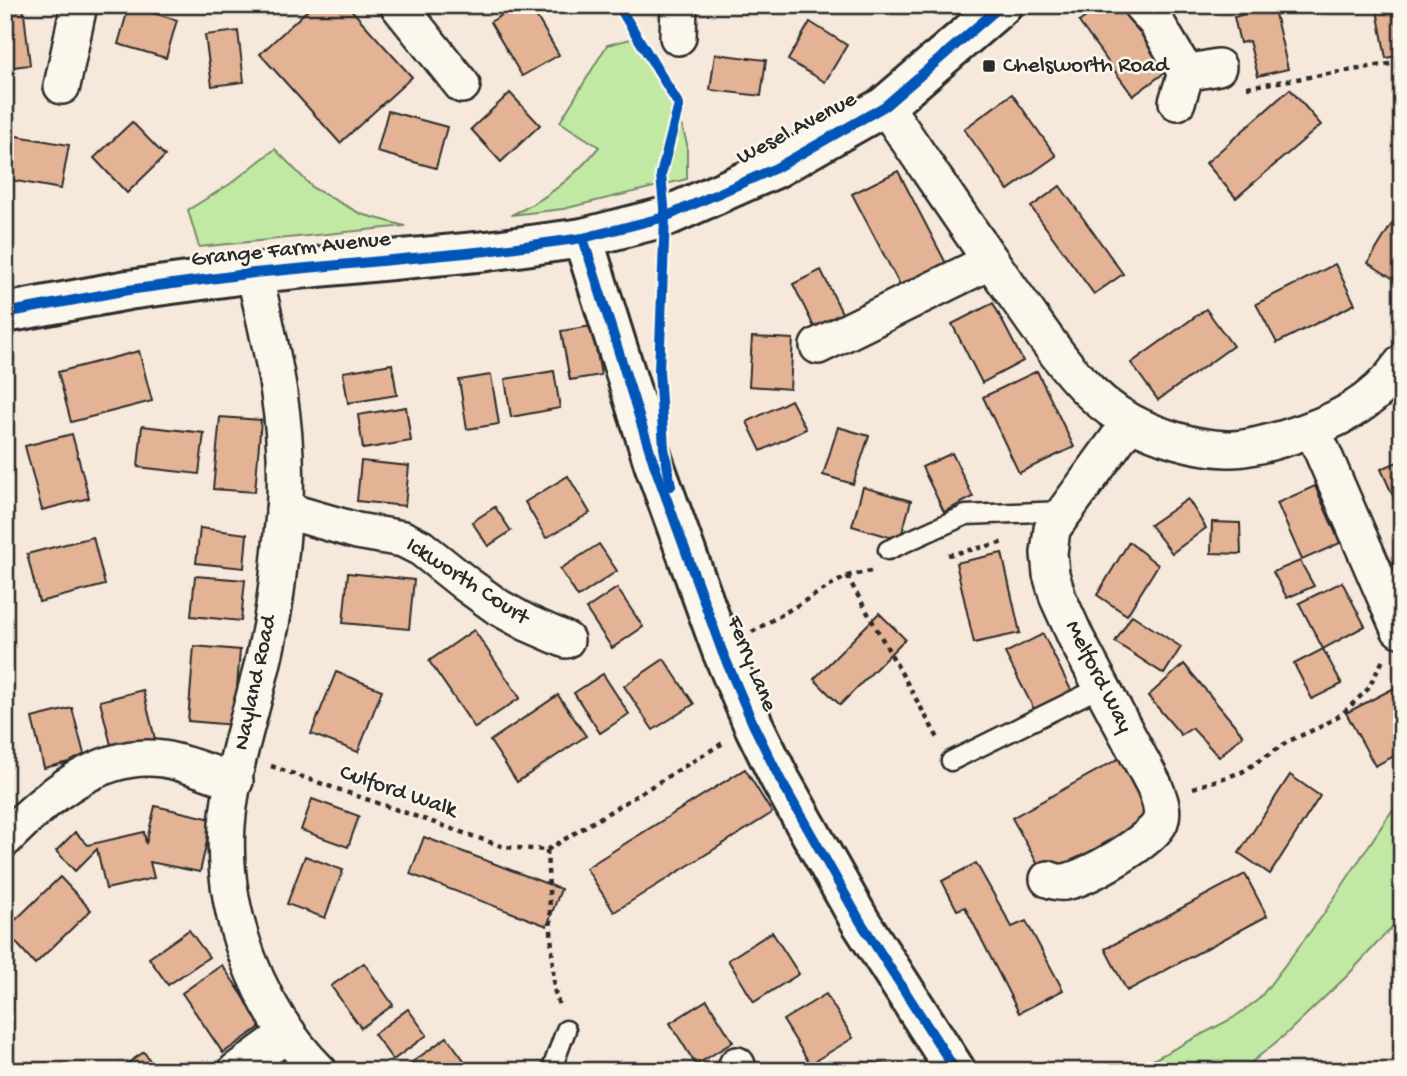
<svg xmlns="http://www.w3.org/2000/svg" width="1407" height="1076" font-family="'Gochi Hand',sans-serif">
<rect width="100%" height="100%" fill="#f6e9db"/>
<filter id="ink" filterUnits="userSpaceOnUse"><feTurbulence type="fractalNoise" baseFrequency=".0143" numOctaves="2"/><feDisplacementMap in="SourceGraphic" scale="14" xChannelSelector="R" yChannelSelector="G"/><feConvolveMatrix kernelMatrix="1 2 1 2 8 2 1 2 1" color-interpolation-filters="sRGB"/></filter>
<g filter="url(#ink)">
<g fill="#c1e9a4" stroke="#768a68" stroke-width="2">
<path d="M631 39 678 112 687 144V179L563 209 511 215C546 200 575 176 599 147L560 122 607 45Z"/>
<path d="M275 149 313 188 361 214 405 226 199 247 188 210 230 184Z"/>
<path d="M1402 805V916L1348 975 1286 1034 1241 1071H1132L1233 1018 1259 999 1323 915 1391 812Z"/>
</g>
<g fill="#e4b396" stroke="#2b2b2b" stroke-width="2">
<path d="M5 5H23L30 65 5 68Z"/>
<path d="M313 5H347L412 77 340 143 260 54Z"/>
<path d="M519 5H530L559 55 522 76 490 22Z"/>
<path d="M799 5H827L801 13Z"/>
<path d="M1102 5H1120L1168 70 1133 96 1079 22Z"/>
<path d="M1243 5H1273L1288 69 1258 76 1249 41 1240 43 1234 17 1245 14Z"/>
<path d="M1376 5H1402V55L1386 58Z"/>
<path d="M129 6 177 20 166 58 118 44Z"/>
<path d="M810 22 847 45 825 82 788 60Z"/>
<path d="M238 31 244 82 212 86 205 35Z"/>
<path d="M715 54 766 60 761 96 710 90Z"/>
<path d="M1290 89 1321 125 1236 198 1206 163Z"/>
<path d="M510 93 540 125 501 162 471 129Z"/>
<path d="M1012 94 1056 156 1008 190 964 129Z"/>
<path d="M388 111 447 127 436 168 377 152Z"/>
<path d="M132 122 165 156 127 193 94 158Z"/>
<path d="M5 134 69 145 61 189 5 179Z"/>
<path d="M898 171 950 271 905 295 852 194Z"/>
<path d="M1060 186 1123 274 1094 294 1031 207Z"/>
<path d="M1402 207V284L1368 263Z"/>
<path d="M1335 264 1355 304 1277 343 1256 304Z"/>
<path d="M821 270 843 315 815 329 793 284Z"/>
<path d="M993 303 1023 361 982 383 952 324Z"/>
<path d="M1206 309 1233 346 1158 400 1131 363Z"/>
<path d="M592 326 601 375 570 380 561 331Z"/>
<path d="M752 337 793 339 790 389 749 386Z"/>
<path d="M139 351 152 401 71 422 58 372Z"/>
<path d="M392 364 397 395 348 403 343 372Z"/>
<path d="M554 371 560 408 511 417 505 379Z"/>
<path d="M1037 371 1074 447 1019 473 983 397Z"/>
<path d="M491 375 499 424 467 429 459 380Z"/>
<path d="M791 400 806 429 761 451 747 422Z"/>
<path d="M406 407 411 441 363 449 358 415Z"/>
<path d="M220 417 261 420 255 492 213 489Z"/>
<path d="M142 426 204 433 199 474 138 467Z"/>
<path d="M838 427 869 436 853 484 823 475Z"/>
<path d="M72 434 89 498 42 510 25 446Z"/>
<path d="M952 453 973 497 944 512 922 467Z"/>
<path d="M1402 460V514H1401L1381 469Z"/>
<path d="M361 461 409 466 405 506 357 501Z"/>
<path d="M568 476 590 513 546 538 525 502Z"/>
<path d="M1315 486 1340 543 1302 560 1277 503Z"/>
<path d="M863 487 911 501 900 540 852 526Z"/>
<path d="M1188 499 1206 528 1172 553 1150 525Z"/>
<path d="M495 507 511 531 488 546 472 522Z"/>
<path d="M1212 522 1240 523 1241 554 1211 553Z"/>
<path d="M200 528 247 534 244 568 196 563Z"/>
<path d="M93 537 105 585 39 602 27 554Z"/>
<path d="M1129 542 1158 565 1127 615 1097 595Z"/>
<path d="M599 544 617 571 578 597 560 569Z"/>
<path d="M1002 553 1020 633 974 643 956 563Z"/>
<path d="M1300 561 1314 586 1287 598 1273 572Z"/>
<path d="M348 573 414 580 409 629 343 623Z"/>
<path d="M195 576 245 580 241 621 191 616Z"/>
<path d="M1342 582 1365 626 1323 649 1299 603Z"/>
<path d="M617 588 643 627 612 648 586 609Z"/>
<path d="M879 613 905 639 840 705 814 679Z"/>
<path d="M1132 615 1181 647 1164 674 1115 642Z"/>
<path d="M474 630 520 698 475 728 429 661Z"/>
<path d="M1043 634 1075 698 1038 717 1005 653Z"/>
<path d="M194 646 240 650 234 725 188 721Z"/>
<path d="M1323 649 1342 684 1312 699 1294 664Z"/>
<path d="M664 659 694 704 653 730 624 686Z"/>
<path d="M1184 664 1243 735 1219 757 1192 728 1181 735 1148 696Z"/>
<path d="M336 672 382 690 358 752 311 734Z"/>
<path d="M603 674 629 714 600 733 574 693Z"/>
<path d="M1402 684V752L1375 766 1346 713Z"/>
<path d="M143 690 155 739 112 749 100 701Z"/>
<path d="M558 695 586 736 517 782 490 741Z"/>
<path d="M72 708 85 758 44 768 32 718Z"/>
<path d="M1127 754 1161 815 1046 879 1012 818Z"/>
<path d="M745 769 772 813 614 912 586 868Z"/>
<path d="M1290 775 1320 796 1270 874 1239 853Z"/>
<path d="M312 799 359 816 348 847 301 830Z"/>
<path d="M155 806 212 819 200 872 150 862 154 878 106 889 97 849 75 871 56 851 75 832 88 845 144 832 146 844Z"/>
<path d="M424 837 561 889 547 926 410 874Z"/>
<path d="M305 856 343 870 325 918 287 904Z"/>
<path d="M976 863 1012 927 1026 921 1063 990 1019 1013 965 907 957 910 942 881Z"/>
<path d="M1245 874 1267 916 1127 991 1105 949Z"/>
<path d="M60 877 91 910 35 964 5 930Z"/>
<path d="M189 930 209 957 168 985 149 958Z"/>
<path d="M772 932 799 974 754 1002 728 960Z"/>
<path d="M364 963 393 1005 361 1028 331 986Z"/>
<path d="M222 965 263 1025 223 1053 182 993Z"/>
<path d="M826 994 853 1038 810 1064 783 1020Z"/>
<path d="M707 1000 733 1042 696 1065 670 1023Z"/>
<path d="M408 1009 427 1035 393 1060 374 1034Z"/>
<path d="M447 1037 472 1071H410L407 1066Z"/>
<path d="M144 1052 157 1071H117Z"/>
<path d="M859 1062 908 1067 907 1071H858Z"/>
</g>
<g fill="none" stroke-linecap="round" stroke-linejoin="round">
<defs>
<g id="lane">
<path d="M888 550 966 515 1064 511"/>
<path d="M951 761 1103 686"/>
<path d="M551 1071 566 1030"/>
</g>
<g id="street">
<path d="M398 5 462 85"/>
<path d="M1141 5 1156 22 1186 73"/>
<path d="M678 37 679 5"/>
<path d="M62 86 79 5"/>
<path d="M1177 102 1186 73 1218 67"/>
<path d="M885 106C929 170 972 235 1017 298 1049 342 1081 396 1131 422 1159 437 1195 448 1227 449 1245 450 1268 443 1285 438 1332 424 1373 405 1402 363"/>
<path d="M254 273C273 353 291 430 284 513 280 555 277 598 268 639 256 701 232 762 227 825 221 912 257 1009 319 1071"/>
<path d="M818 346 991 261"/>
<path d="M1313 430 1399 629"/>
<path d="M284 510 357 531 403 539 421 548 466 584 498 607 527 623 566 640"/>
<path d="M5 839C45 798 101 750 163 759 187 763 211 774 235 781"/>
<path d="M1048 879C1053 881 1059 883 1064 882 1084 880 1152 841 1160 822 1165 809 1158 796 1154 785L1077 640 1058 598 1051 574 1049 553 1052 529 1130 422"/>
<path d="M236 1071 288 1033"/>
<path d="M735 1071 737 1065"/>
</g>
<g id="secondary">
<path d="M583 238 654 464 722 651 753 724 780 779 860 921 956 1071"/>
<path d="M5 313 128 290 254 273 487 251 583 238 665 217 776 168 885 106 1002 5"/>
</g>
</defs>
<use href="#lane" stroke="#2b2b2b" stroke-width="23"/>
<use href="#street" stroke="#2b2b2b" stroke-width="40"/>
<use href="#secondary" stroke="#2b2b2b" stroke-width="44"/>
<g stroke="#2b2b2b" stroke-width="4.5" stroke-dasharray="5 5" stroke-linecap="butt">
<path d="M1247 87 1402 62"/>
<path d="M948 555 1005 542"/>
<path d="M847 576 939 740"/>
<path d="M752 632 847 576 871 571"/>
<path d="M271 766 504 847 547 850"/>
<path d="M1193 788 1242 772 1289 741 1322 726 1343 713 1368 689 1383 660"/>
<path d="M547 850 723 743"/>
<path d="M547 850 554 989 559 1005"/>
</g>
<use href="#lane" stroke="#fbf7ec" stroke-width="18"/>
<use href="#street" stroke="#fbf7ec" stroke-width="35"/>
<use href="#secondary" stroke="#fbf7ec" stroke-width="38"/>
<defs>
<g id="cycleway">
<path d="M618 5 679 105 661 175 665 217 659 371 664 448 671 486"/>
<path d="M583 238 654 464 722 651 753 724 780 779 860 921 956 1071"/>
<path d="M5 313 128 290 254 273 487 251 583 238 665 217 776 168 885 106 1002 5"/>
</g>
</defs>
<use href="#cycleway" stroke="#fbf7ec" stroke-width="15"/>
<use href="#cycleway" stroke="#0057b8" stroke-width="10"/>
</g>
</g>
<rect fill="#2b2b2b" stroke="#fbf7ec" stroke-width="2.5" x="982" y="59" width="14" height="14" rx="3.5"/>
<g text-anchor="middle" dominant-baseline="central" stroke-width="5" stroke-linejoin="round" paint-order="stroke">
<g font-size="23" fill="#2b2b2b" stroke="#fbf7ec" text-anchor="start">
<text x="1003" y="66">Chelsworth Road</text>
</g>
<g font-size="23" fill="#2b2b2b" stroke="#fbf7ec">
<text transform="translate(797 129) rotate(-28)">Wesel Avenue</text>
<text transform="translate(291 250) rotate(-6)">Grange Farm Avenue</text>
<text transform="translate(467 582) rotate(33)">Ickworth Court</text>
<text transform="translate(751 664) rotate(68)">Ferry Lane</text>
<text transform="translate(1098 677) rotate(63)">Melford Way</text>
<text transform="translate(256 683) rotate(-78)">Nayland Road</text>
<text transform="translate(398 792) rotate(19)">Culford Walk</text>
</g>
</g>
<rect width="1407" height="1076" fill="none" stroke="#fbf7ec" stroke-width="28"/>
<rect x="14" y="14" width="1379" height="1048" fill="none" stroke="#2b2b2b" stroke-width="2.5" filter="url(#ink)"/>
</svg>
